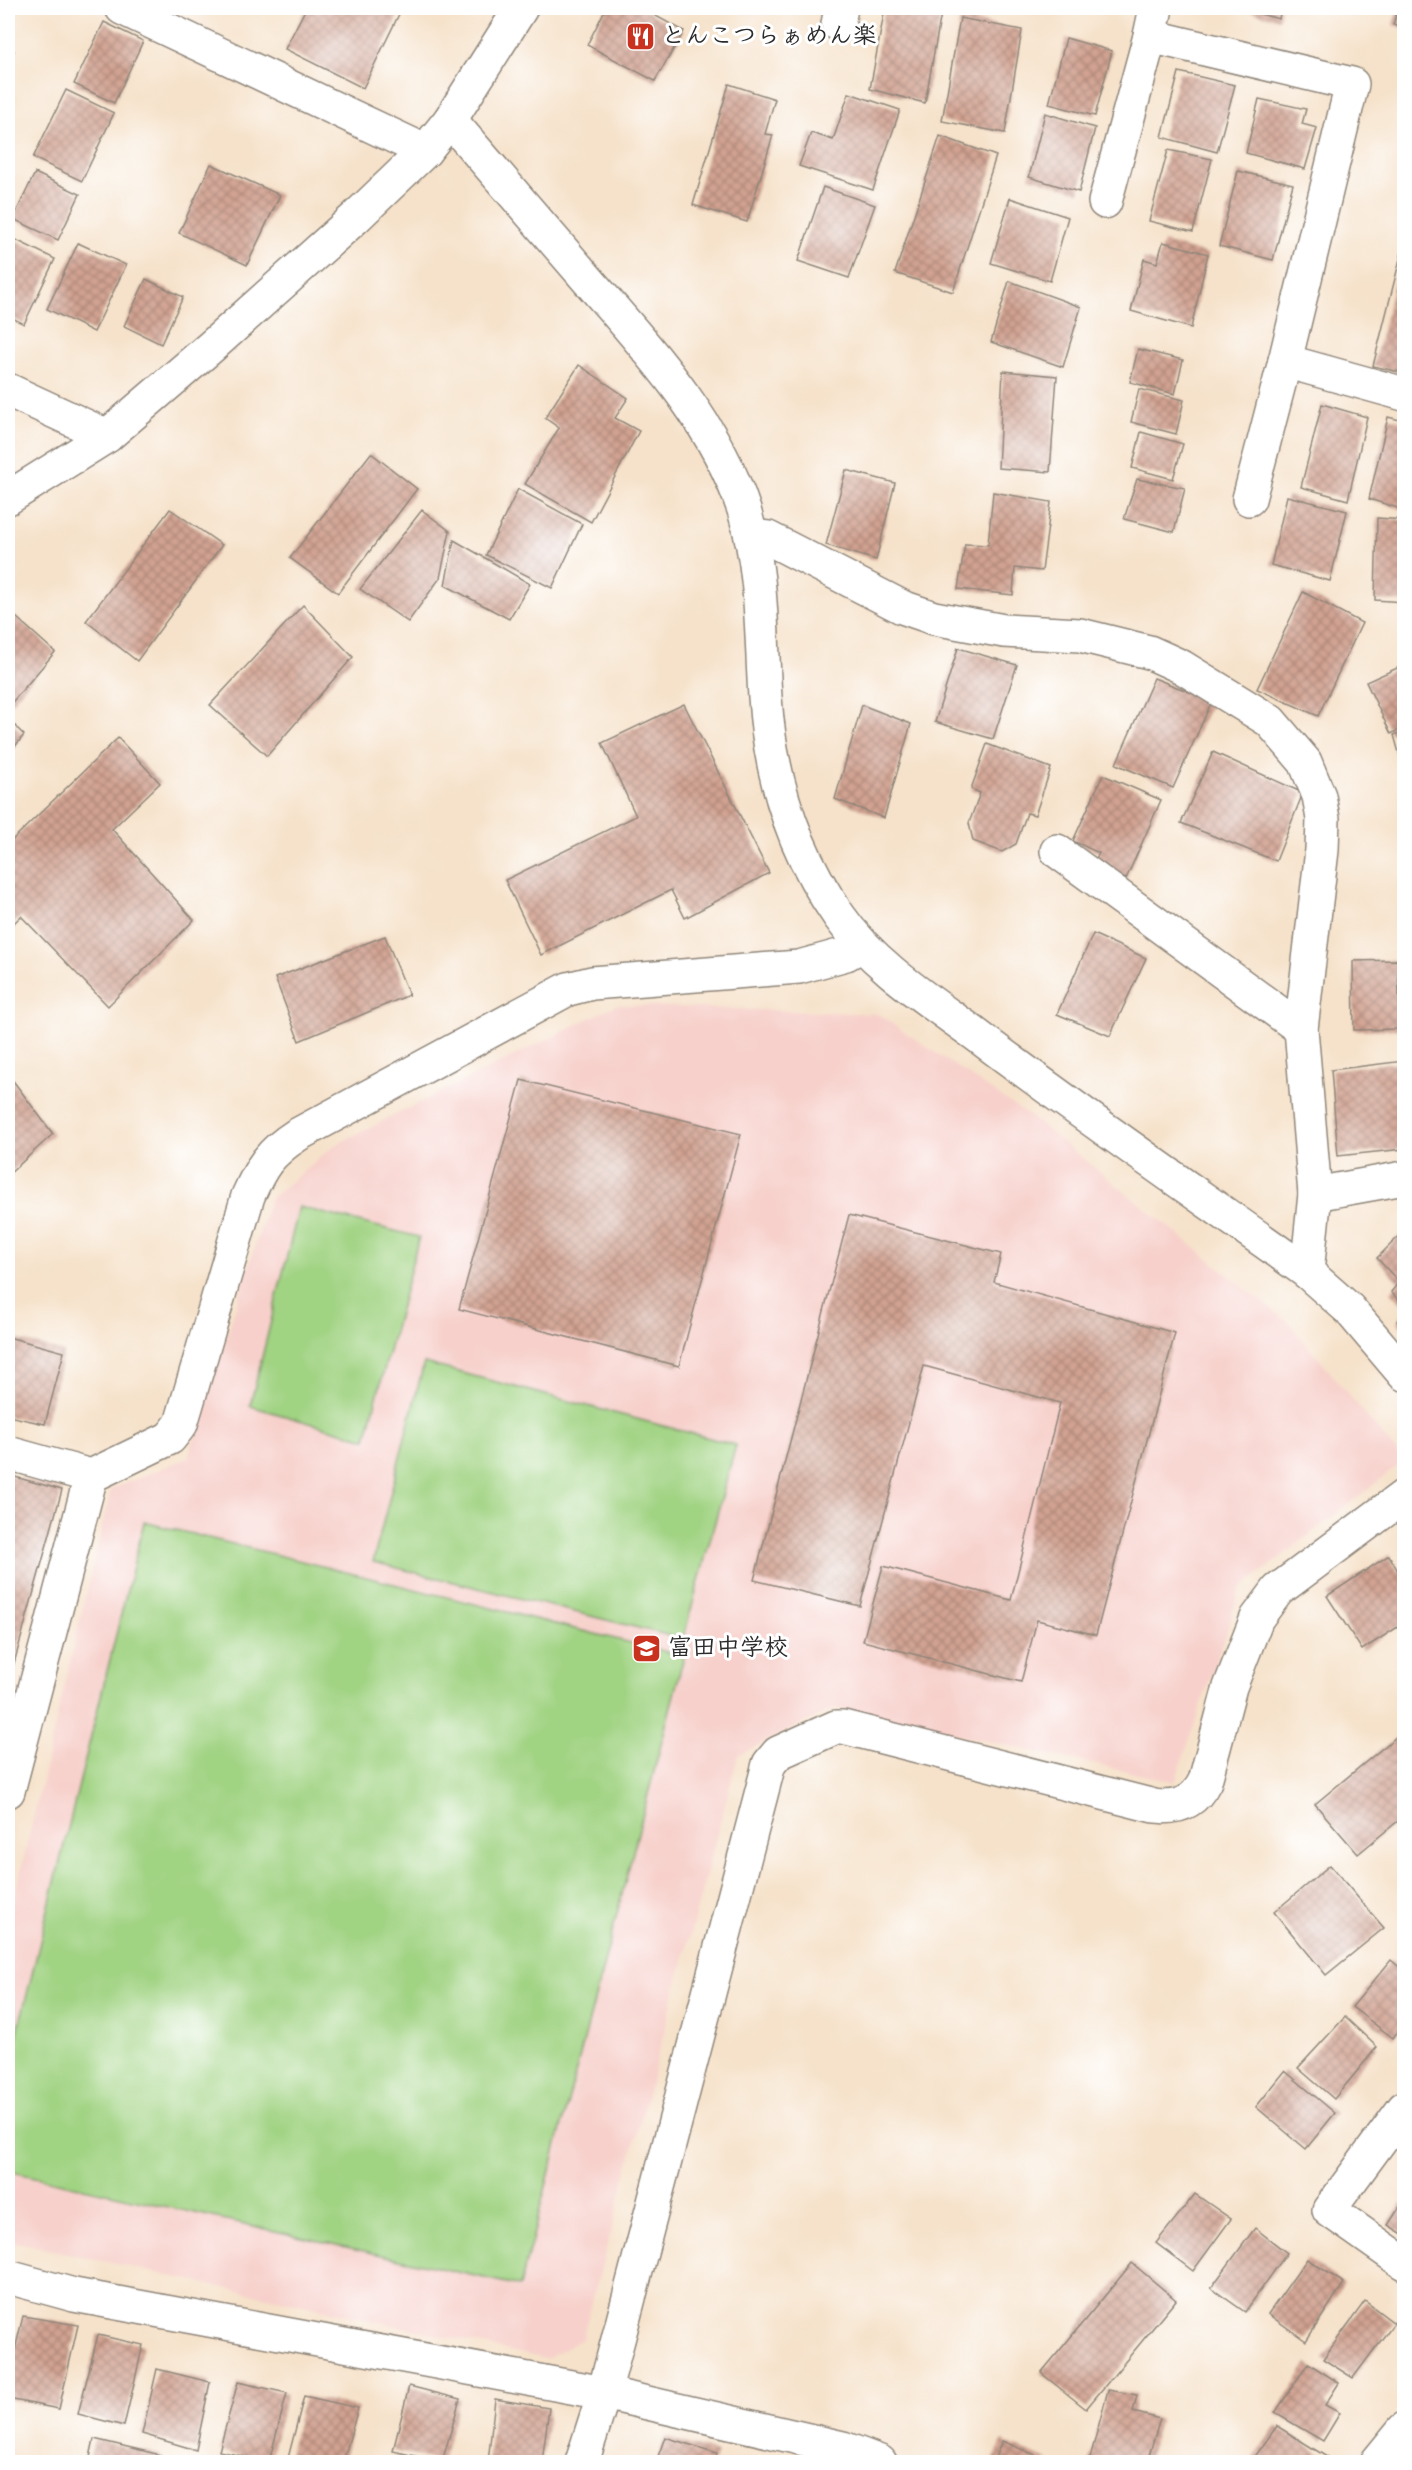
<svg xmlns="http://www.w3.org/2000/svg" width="1412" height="2470" font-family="Mynerve,'Klee One',sans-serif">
<defs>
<pattern id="building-cross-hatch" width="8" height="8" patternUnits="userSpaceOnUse" patternTransform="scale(1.5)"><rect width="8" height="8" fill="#d2a392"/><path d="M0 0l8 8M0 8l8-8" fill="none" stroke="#ab8577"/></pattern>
</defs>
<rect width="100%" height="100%" fill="#fff"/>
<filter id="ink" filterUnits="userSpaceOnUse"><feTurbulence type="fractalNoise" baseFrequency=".0167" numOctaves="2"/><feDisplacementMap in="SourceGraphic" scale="12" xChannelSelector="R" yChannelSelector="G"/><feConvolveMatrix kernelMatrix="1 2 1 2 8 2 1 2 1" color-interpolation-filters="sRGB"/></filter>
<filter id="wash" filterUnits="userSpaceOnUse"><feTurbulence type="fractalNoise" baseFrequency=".008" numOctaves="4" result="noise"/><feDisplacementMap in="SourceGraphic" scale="24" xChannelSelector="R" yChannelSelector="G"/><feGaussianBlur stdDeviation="1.35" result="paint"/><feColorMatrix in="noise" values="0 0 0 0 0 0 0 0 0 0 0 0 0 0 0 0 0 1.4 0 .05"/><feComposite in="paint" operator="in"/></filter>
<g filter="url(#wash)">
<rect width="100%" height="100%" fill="#f6e2ca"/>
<path fill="#f7d0cb" d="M616 1005 878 1014 1032 1118 1288 1322 1404 1461 1241 1588 1175 1782 835 1708 738 1755 582 2339 547 2359 8 2240V1925L111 1489 188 1458 270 1199 335 1145Z"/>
<g fill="#a0d382" stroke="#667f56" stroke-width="1.5">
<path d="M299 1207 419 1237 366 1439 250 1406Z"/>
<path d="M424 1363 736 1445 683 1639 373 1562Z"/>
<path d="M144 1522 684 1656 520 2286 8 2171V2071Z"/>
</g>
<g id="blocks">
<g fill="url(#building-cross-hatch)">
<path d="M306 8H402L363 88 285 49Z"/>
<path d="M606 8H641L684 31 655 81 587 45Z"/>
<path d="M885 8H942L925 103 870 89Z"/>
<path d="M1237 8H1281L1279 19Z"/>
<path d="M1398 8H1404V28L1393 25Z"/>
<path d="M960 18 1022 30 1005 133 942 121Z"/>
<path d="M104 22 143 41 114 103 74 84Z"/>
<path d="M1066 38 1112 51 1095 116 1049 104Z"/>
<path d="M8 49 14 51 8 65Z"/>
<path d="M1179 72 1235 85 1217 152 1162 137Z"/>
<path d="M729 84 775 99 765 134 773 135 747 222 693 205Z"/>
<path d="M66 90 114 113 82 181 33 158Z"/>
<path d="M849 93 900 110 873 190 799 166 811 133 833 140Z"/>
<path d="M1259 99 1306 109 1302 124 1317 128 1305 169 1246 153Z"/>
<path d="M1045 113 1095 128 1079 192 1029 177Z"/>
<path d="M940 136 996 156 953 292 895 273Z"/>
<path d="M1168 150 1212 159 1193 232 1149 221Z"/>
<path d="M211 164 280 195 247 265 179 233Z"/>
<path d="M1238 171 1293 184 1273 260 1219 246Z"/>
<path d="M35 173 80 194 58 240 13 219Z"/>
<path d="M823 187 875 205 849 278 798 261Z"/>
<path d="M1010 198 1068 217 1050 281 991 263Z"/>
<path d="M8 236 55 259 24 324 8 316Z"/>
<path d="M1163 242 1208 254 1191 328 1131 311 1144 259 1157 263Z"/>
<path d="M78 243 126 265 94 332 47 309Z"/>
<path d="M1404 243V373L1373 366Z"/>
<path d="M146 279 183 297 161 344 124 326Z"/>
<path d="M1009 281 1081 307 1063 367 991 342Z"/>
<path d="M1138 349 1183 360 1175 394 1130 382Z"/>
<path d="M579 365 628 398 615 418 639 431 591 522 525 484 559 428 545 418Z"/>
<path d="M1003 371 1057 376 1050 472 998 468Z"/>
<path d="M1139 389 1184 400 1176 434 1131 422Z"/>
<path d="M1322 404 1367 417 1348 500 1301 487Z"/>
<path d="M1388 417 1404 421V510L1369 499Z"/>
<path d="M1141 432 1183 444 1173 479 1132 468Z"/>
<path d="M371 453 417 489 338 593 290 558Z"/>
<path d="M846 470 895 483 876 560 826 545Z"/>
<path d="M1137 479 1185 488 1174 532 1124 519Z"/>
<path d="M518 489 582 524 552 588 486 555Z"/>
<path d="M993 492 1051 502 1042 571 1015 568 1013 595 958 589 965 544 988 545Z"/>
<path d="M1287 496 1347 511 1330 581 1271 565Z"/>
<path d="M170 509 222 545 137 661 86 621Z"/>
<path d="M422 510 450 531 440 578 408 622 360 589Z"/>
<path d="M1377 518 1404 520V602L1375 600Z"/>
<path d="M454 540 530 584 509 619 445 585Z"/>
<path d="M1303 592 1362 623 1318 716 1257 689Z"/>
<path d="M303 605 353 657 267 756 210 705Z"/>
<path d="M16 617 55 652 8 707V626Z"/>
<path d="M958 648 1017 665 993 739 935 722Z"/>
<path d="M1404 665V727L1391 734 1366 682Z"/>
<path d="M1154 678 1212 701 1173 788 1116 764Z"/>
<path d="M684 704 769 873 685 918 671 890 541 955 505 880 636 816 602 743Z"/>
<path d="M862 705 911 724 884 818 835 799Z"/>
<path d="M8 719 24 735 8 755Z"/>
<path d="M1404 731V771L1394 735Z"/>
<path d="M118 738 160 783 112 829 194 920 108 1006 21 916 8 929V844Z"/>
<path d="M987 744 1051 768 1035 815 1027 813 1016 844 1002 852 973 841 969 823 980 793 971 789Z"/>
<path d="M1213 752 1303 793 1276 861 1181 823Z"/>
<path d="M1103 775 1161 800 1126 879 1093 865 1099 853 1073 841Z"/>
<path d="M1093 934 1146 958 1110 1036 1057 1014Z"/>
<path d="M385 936 409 995 299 1041 275 978Z"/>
<path d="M1398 960 1400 1029 1354 1030 1353 961Z"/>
<path d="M1404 1061V1149L1338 1156 1331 1070Z"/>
<path d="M8 1074 53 1134 8 1175Z"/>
<path d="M521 1080 741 1134 679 1366 459 1309Z"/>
<path d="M849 1215 1001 1254 994 1282 1175 1333 1096 1635 1037 1620 1021 1682 863 1641 883 1566 1011 1600 1060 1403 924 1366 860 1606 754 1580Z"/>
<path d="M1399 1236 1404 1242V1306L1391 1292 1399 1282 1377 1258Z"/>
<path d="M1404 1312V1330L1397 1321Z"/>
<path d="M8 1337 64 1352 45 1424 8 1416Z"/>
<path d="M8 1475 62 1490 8 1685Z"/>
<path d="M1389 1555 1398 1571 1404 1568V1623L1362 1650 1327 1596Z"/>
<path d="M1396 1737 1404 1747V1816L1358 1854 1315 1804Z"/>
<path d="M1330 1865 1384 1928 1326 1975 1274 1912Z"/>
<path d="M1391 1960 1404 1971V2023L1393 2038 1352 2007Z"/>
<path d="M1345 2017 1377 2047 1334 2099 1298 2068Z"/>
<path d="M1285 2071 1335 2113 1306 2149 1256 2107Z"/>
<path d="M1195 2194 1231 2219 1193 2271 1156 2243Z"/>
<path d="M1404 2200V2235L1388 2225Z"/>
<path d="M1255 2228 1287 2253 1245 2312 1211 2288Z"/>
<path d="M1307 2259 1344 2283 1306 2341 1268 2314Z"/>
<path d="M1132 2263 1176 2300 1086 2409 1041 2373Z"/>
<path d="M1365 2301 1394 2323 1353 2378 1323 2359Z"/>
<path d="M23 2316 78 2325 59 2409 8 2399V2379Z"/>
<path d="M98 2335 143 2345 124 2426 78 2414Z"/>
<path d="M1308 2363 1339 2383 1325 2405 1340 2413 1323 2441 1275 2413Z"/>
<path d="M157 2369 210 2382 196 2450 142 2434Z"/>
<path d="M238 2382 287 2393 269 2462 219 2451Z"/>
<path d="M409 2386 460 2399 442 2462 393 2451Z"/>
<path d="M1108 2390 1137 2395 1133 2412 1160 2419 1147 2462H1089Z"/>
<path d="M304 2396 358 2408 343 2462H287Z"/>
<path d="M495 2399 549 2408 542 2462H488Z"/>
<path d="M1277 2426 1335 2462H1251Z"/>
<path d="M665 2437 717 2453 714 2462H656Z"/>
<path d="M94 2439 161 2455 160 2462H89Z"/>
<path d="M1002 2441 1052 2462H993Z"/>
<path d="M393 2457 411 2462H391Z"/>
</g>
</g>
</g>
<g filter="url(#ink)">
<use href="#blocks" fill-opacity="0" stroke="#90867a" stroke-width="1.5"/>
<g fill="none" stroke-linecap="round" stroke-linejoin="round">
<defs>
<g id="street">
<path d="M122 8 425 151"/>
<path d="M1156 8 1150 36 1352 84 1285 361 1404 394"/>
<path d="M838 24 841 8"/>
<path d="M1105 202 1150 36"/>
<path d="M1249 499 1285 361"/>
<path d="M751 536 768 538 902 607 934 618 1004 631 1080 635 1149 652 1182 667 1270 721 1305 762 1319 796 1323 819 1322 850 1301 1029 1315 1194"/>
<path d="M1057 851 1301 1029"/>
<path d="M1404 1178 1315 1194 1307 1272 1349 1309 1404 1374"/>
<path d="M8 1453 91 1476 170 1438 181 1424 248 1196C261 1167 269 1153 297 1135L568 989 592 983 799 967 846 954 862 945"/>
<path d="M8 1791 91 1476"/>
<path d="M1404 2108 1329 2210 1404 2263"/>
<path d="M8 2277 74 2295 604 2393 843 2448 880 2462"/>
<path d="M582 2462 604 2393 769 1764 778 1753 836 1727H843L1154 1806C1178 1809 1194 1803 1205 1781L1230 1687 1257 1618 1278 1590 1404 1496"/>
<path d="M1377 2462 1404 2429"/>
</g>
<g id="secondary">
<path d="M450 120C496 173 542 227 588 280 648 349 715 421 744 510 763 571 761 634 765 697 770 776 793 850 839 916 873 965 927 999 975 1034 1083 1116 1196 1193 1307 1272"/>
<path d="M8 390 107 436"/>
<path d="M8 498 107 436 212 346 355 218 425 151 450 120 521 8"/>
</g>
</defs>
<use href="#street" stroke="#90867a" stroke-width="36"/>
<use href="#secondary" stroke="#90867a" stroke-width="36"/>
<use href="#street" stroke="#fff" stroke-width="33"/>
<use href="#secondary" stroke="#fff" stroke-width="33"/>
</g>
</g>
<defs>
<symbol id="restaurant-square" viewBox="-11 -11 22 22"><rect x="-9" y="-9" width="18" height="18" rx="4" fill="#c8321e" stroke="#fff"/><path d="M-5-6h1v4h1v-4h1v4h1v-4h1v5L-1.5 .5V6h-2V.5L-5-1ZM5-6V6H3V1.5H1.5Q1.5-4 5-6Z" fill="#fff"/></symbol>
<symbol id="school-square" viewBox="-11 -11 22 22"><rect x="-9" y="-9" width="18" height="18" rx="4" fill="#c8321e" stroke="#fff"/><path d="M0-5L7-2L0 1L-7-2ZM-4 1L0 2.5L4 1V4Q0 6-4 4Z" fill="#fff"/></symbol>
</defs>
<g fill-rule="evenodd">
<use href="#restaurant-square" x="624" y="20" width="33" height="33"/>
<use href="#school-square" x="630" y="1632" width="33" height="33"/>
</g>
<g text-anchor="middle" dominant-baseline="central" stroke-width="6" stroke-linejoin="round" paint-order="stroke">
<g font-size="24" font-weight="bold" fill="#2b2b2b" stroke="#fff" text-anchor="start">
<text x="661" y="36">とんこつらぁめん楽</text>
<text x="668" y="1648">富田中学校</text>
</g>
</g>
<rect width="1412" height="2470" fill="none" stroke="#fff" stroke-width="30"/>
</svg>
